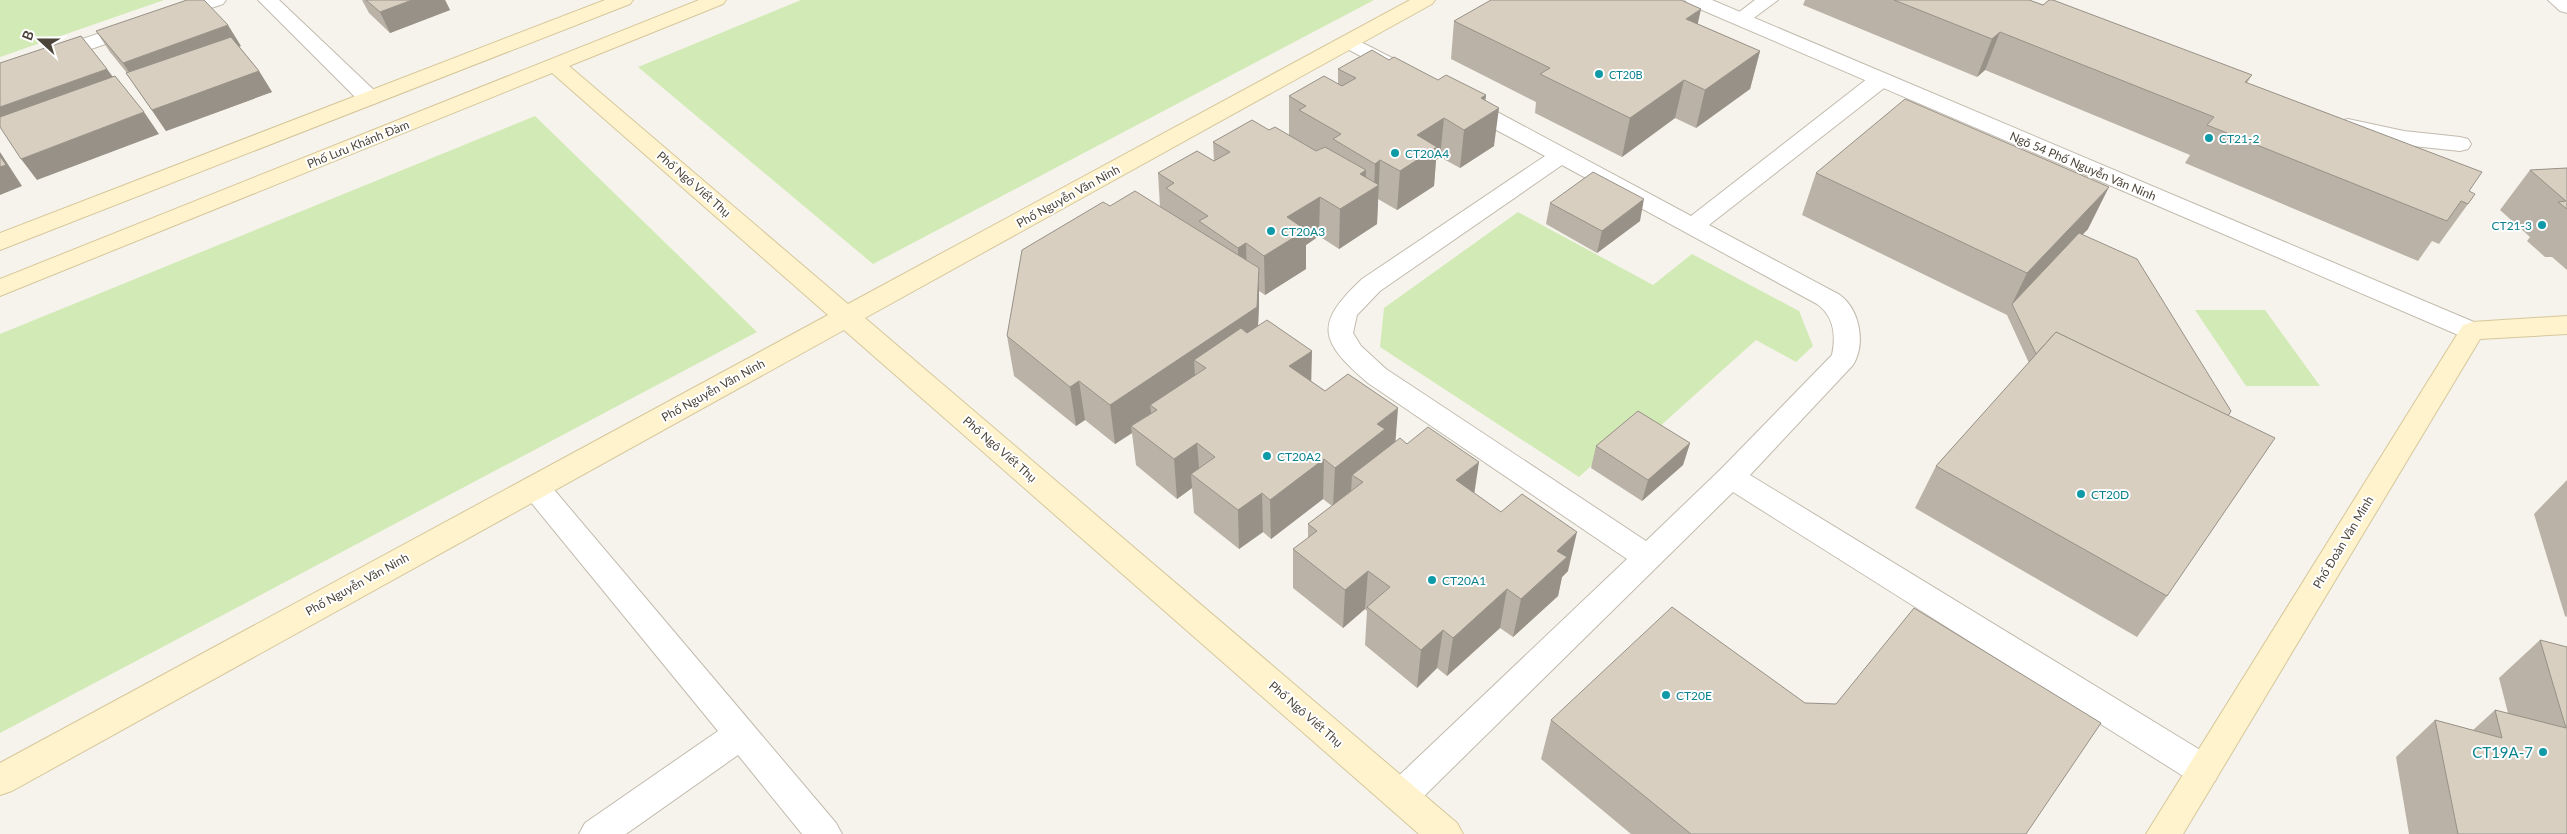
<svg xmlns="http://www.w3.org/2000/svg" width="2567" height="834" font-family="Lato,sans-serif">
<rect width="100%" height="100%" fill="#f6f3ec"/>
<g fill="#d2eab5">
<path d="M0 0H164L0 57Z"/>
<path d="M801 0H1374L873 264 638 67Z"/>
<path d="M535 116 757 332 0 733V334Z"/>
<path d="M1518 212 1653 285 1692 254 1799 311 1813 346 1796 362 1756 340 1649 436 1634 427 1579 477 1380 347 1384 308Z"/>
<path d="M2195 310H2265L2320 386H2246Z"/>
</g>
<g fill="none" stroke-linecap="round" stroke-linejoin="round">
<defs>
<g id="lane">
<path d="M1755 0H1778L1747 23H1733L1730 19Z"/>
<path d="M2548 0H2567V13L2560 11Z"/>
<path d="M1349 36 1408 66 1412 70 1408 74 1401 76 1394 74 1342 46 1339 42 1342 38Z"/>
<path d="M1880 74 1888 75 1891 80 1888 85 1709 225 1840 295C1860 310 1866 344 1853 365L1750 475 2215 759 2220 770 2215 781 2203 785 2191 781 1733 492 1413 807 1401 812 1389 807 1384 796 1389 785 1627 559 1368 383C1319 341 1314 324 1362 279L1545 156 1457 109 1454 104 1457 99 1465 97 1473 99 1691 216 1872 75ZM1562 165 1817 304C1834 316 1836 336 1832 355L1721 469 1646 541 1386 369 1361 346 1353 333 1357 315 1380 291Z"/>
<path d="M2348 119 2404 131 2460 137 2468 139 2471 144 2468 149 2460 151 2404 145 2340 131 2337 126 2340 121Z"/>
</g>
<g id="street">
<path d="M197 0H226L223 4 0 80V67Z"/>
<path d="M258 0H279L377 93 380 98 377 103 369 104 361 103Z"/>
<path d="M1685 0H1712L2481 325 2485 331 2481 337 2472 340 2463 337 1688 4Z"/>
<path d="M535 476 545 479 836 823 842 834H802L738 755 626 834H579L585 823 718 731 525 495 521 487 525 479Z"/>
</g>
<g id="secondary">
<path d="M605 0H633L630 4 0 250V233Z"/>
<path d="M699 0H726L723 4 569 66 848 304 1410 0H1435L1432 4 865 318 1457 823 1463 834H1419L844 330 12 791 0 795V763L828 315 552 73 0 296V279Z"/>
<path d="M2567 316V334L2480 339 2183 834H2146L2463 325 2472 322Z"/>
</g>
</defs>
<use href="#lane" stroke="#c2bbae" stroke-width="2"/>
<use href="#street" stroke="#c2bbae" stroke-width="2"/>
<use href="#secondary" stroke="#d6c79b" stroke-width="2"/>
<use href="#lane" fill="#fff" fill-rule="evenodd"/>
<use href="#street" fill="#fff" fill-rule="evenodd"/>
<use href="#secondary" fill="#fff3cd" fill-rule="evenodd"/>
</g>
<g fill="#bab2a6">
<path d="M362 0H445L450 10 390 33 369 13Z"/>
<path d="M1805 0H2029L2252 75 2247 83 2469 191 2468 204 2439 244 2432 241 2418 261 2185 163 2190 155 1985 70 1977 77 1803 5Z"/>
<path d="M1454 21 1698 24 1760 51 1750 89 1696 128 1675 118 1622 157 1535 113 1536 102 1451 59Z"/>
<path d="M96 31 241 46H239L259 71 272 92 166 131 126 73H127L110 52Z"/>
<path d="M1389 60 1438 80 1486 95 1485 100 1494 146 1460 168 1440 157 1436 160 1434 186 1397 210 1378 199 1377 224 1339 249 1319 236 1306 245V269L1265 295 1259 291 1258 325 1311 381 1395 441 1407 444 1474 493 1568 571 1562 577 1558 596 1513 637 1500 628 1447 676 1437 668 1417 688 1365 645 1367 611 1365 609 1343 628 1293 588V549L1308 538V524L1332 506 1323 499 1271 539 1263 532 1239 549 1194 513 1192 488 1177 499 1136 465 1132 433 1115 444 1085 420 1076 426 1014 376 1007 336 1110 206 1160 207 1158 173 1214 161 1213 142 1269 130 1289 135V96L1338 84V69Z"/>
<path d="M2567 168V270L2552 257H2545L2527 241 2530 237 2500 210 2530 170Z"/>
<path d="M1816 173 2088 229 2082 234 2228 416 2167 596 2137 637 1915 508 1936 466 2029 363 2007 315 1802 215Z"/>
<path d="M1550 203 1640 221 1597 253 1546 224Z"/>
<path d="M1690 443 1683 465 1642 501 1591 468 1596 446Z"/>
<path d="M2567 480V617L2565 616 2534 514Z"/>
<path d="M2540 640 2567 647V834H2409L2396 757 2435 720 2473 730 2495 710 2508 713 2499 678Z"/>
<path d="M1805 703 2026 834H1631L1541 759 1551 720Z"/>
</g>
<g fill="#979187">
<path d="M412 0H445L450 10 390 33 380 12Z"/>
<path d="M1701 9 1693 46 1686 19Z"/>
<path d="M228 25 241 46 137 84 123 63Z"/>
<path d="M2000 32 1985 70 1977 77 1992 39Z"/>
<path d="M1760 51 1750 89 1696 128 1705 90Z"/>
<path d="M107 69 122 89 0 119V107Z"/>
<path d="M259 71 272 92 166 131 152 110Z"/>
<path d="M1684 80 1675 118 1622 157 1630 118Z"/>
<path d="M1486 95 1483 118 1499 108 1494 146 1460 168 1464 130 1481 98Z"/>
<path d="M144 112 159 134 37 180 21 159Z"/>
<path d="M1444 118 1440 157 1436 160 1434 186 1397 210 1400 171 1417 135Z"/>
<path d="M0 152 22 186 0 195Z"/>
<path d="M1380 160 1377 224 1339 249 1340 209 1360 174 1366 170 1365 194 1374 188 1375 164Z"/>
<path d="M2109 187 2088 229 2014 307 2012 304 2027 273Z"/>
<path d="M1320 197 1319 236 1306 245V269L1265 295 1264 256 1287 217Z"/>
<path d="M1644 199 1640 221 1597 253 1602 231Z"/>
<path d="M1246 243 1247 283 1239 287 1238 248Z"/>
<path d="M1259 268V307L1257 347 1206 368 1194 360 1196 389 1157 410 1150 405 1152 419 1131 426 1132 433 1115 444 1110 405Z"/>
<path d="M1312 351 1311 390 1289 366Z"/>
<path d="M1079 381 1085 420 1076 426 1070 387Z"/>
<path d="M1398 408 1395 448 1363 482 1352 475 1351 493 1333 507 1335 468 1377 424Z"/>
<path d="M1197 443 1200 480 1191 474 1192 488 1177 499 1174 459Z"/>
<path d="M1690 443 1683 465 1642 501 1648 480Z"/>
<path d="M1324 459 1323 499 1271 539 1270 500Z"/>
<path d="M1479 462 1473 502 1456 480Z"/>
<path d="M1262 493 1263 532 1239 549 1238 510Z"/>
<path d="M1577 532 1568 571 1562 577 1558 596 1513 637 1521 599 1557 551Z"/>
<path d="M1368 571 1365 609 1343 628 1345 590Z"/>
<path d="M1507 589 1500 628 1447 676 1453 638Z"/>
<path d="M1443 630 1437 668 1417 688 1421 650Z"/>
</g>
<g fill="#d8cfc1" stroke="#979187">
<path d="M187 0H204L228 25 123 63 96 31Z"/>
<path d="M366 0H412L380 12Z"/>
<path d="M1491 0H1681L1701 9 1686 19 1760 51 1705 90 1684 80 1630 118 1540 74 1550 68 1454 21Z"/>
<path d="M1894 0H2029L2043 5 2049 0H2053L2252 75 2245 82 2482 172 2469 191 2475 194 2468 204 2461 201 2447 221 2207 125 2214 117 2000 32 1992 39Z"/>
<path d="M81 36 107 69 0 107V63Z"/>
<path d="M231 37 259 71 152 110 126 73Z"/>
<path d="M1372 50 1389 60 1394 57 1438 80 1446 75 1486 95 1481 98 1499 108 1464 130 1444 118 1417 135 1437 147 1400 171 1380 160 1375 164 1333 139 1341 134 1299 110 1306 106 1289 96 1324 76 1342 86 1356 78 1338 69Z"/>
<path d="M115 76 144 112 21 159 0 127V117Z"/>
<path d="M1905 99 2109 187 2027 273 1816 173Z"/>
<path d="M1252 120 1269 130 1275 127 1316 151 1325 147 1366 170 1360 174 1379 185 1340 209 1320 197 1287 217 1306 230 1264 256 1246 243 1238 248 1199 221 1208 216 1166 188 1174 183 1158 173 1197 151 1214 161 1230 152 1213 142Z"/>
<path d="M0 156 6 165 0 167Z"/>
<path d="M2567 168V209L2558 202 2566 201 2530 170Z"/>
<path d="M1593 172 1644 199 1602 231 1550 203Z"/>
<path d="M1135 191 1259 268 1257 307 1110 405 1079 381 1070 387 1007 336 1022 250 1103 202 1110 206Z"/>
<path d="M2079 233 2137 259 2231 411 2228 416 2056 332 2036 354 2012 304Z"/>
<path d="M1267 320 1312 351 1289 366 1325 391 1348 374 1398 408 1377 424 1385 429 1335 468 1324 459 1270 500 1262 493 1238 510 1191 474 1215 457 1197 443 1174 459 1131 426 1157 410 1150 405 1206 368 1194 360 1241 328 1247 333Z"/>
<path d="M2056 332 2275 438 2167 596 1936 466Z"/>
<path d="M1638 411 1690 443 1648 480 1596 446Z"/>
<path d="M1428 427 1479 462 1456 480 1501 512 1522 494 1577 532 1557 551 1567 557 1521 599 1507 589 1453 638 1443 630 1421 650 1367 607 1390 587 1368 571 1345 590 1293 549 1317 531 1308 524 1363 482 1352 475 1400 438 1407 444Z"/>
<path d="M1672 607 1805 703 1836 704 1914 608 2101 723 2026 834H1691L1551 720Z"/>
<path d="M2540 640 2567 647V834H2458L2435 720 2502 738 2495 710 2566 728Z"/>
</g>
<g fill="#0f9aa8" stroke="#fff" stroke-width="2">
<circle cx="1599" cy="74" r="5"/>
<circle cx="2209" cy="138" r="5"/>
<circle cx="1395" cy="153" r="5"/>
<circle cx="2542" cy="225" r="5"/>
<circle cx="1271" cy="231" r="5"/>
<circle cx="1267" cy="456" r="5"/>
<circle cx="2081" cy="494" r="5"/>
<circle cx="1432" cy="580" r="5"/>
<circle cx="1666" cy="695" r="5"/>
<circle cx="2543" cy="752" r="5"/>
</g>
<g text-anchor="middle" dominant-baseline="central" stroke-width="4" stroke-linejoin="round" paint-order="stroke">
<g font-size="11" fill="#0d838f" stroke="#fff" text-anchor="start">
<text x="1609" y="74">CT20B</text>
</g>
<g font-size="12" fill="#0d838f" stroke="#fff" text-anchor="start">
<text x="2219" y="138">CT21-2</text>
<text x="1405" y="153">CT20A4</text>
<text x="2532" y="225" text-anchor="end">CT21-3</text>
<text x="1281" y="231">CT20A3</text>
<text x="1277" y="456">CT20A2</text>
<text x="2091" y="494">CT20D</text>
<text x="1442" y="580">CT20A1</text>
<text x="1676" y="695">CT20E</text>
</g>
<g font-size="12" fill="#4b4439" stroke="#fff">
<text transform="translate(358 144) rotate(-22)">Phố Lưu Khánh Đàm</text>
<text transform="translate(2083 166) rotate(23)">Ngõ 54 Phố Nguyễn Văn Ninh</text>
<text transform="translate(694 184) rotate(41)">Phố Ngô Viết Thụ</text>
<text transform="translate(1068 196) rotate(-29)">Phố Nguyễn Văn Ninh</text>
<text transform="translate(713 390) rotate(-29)">Phố Nguyễn Văn Ninh</text>
<text transform="translate(1000 449) rotate(41)">Phố Ngô Viết Thụ</text>
<text transform="translate(2343 542) rotate(-59)">Phố Đoàn Văn Minh</text>
<text transform="translate(357 584) rotate(-29)">Phố Nguyễn Văn Ninh</text>
<text transform="translate(1306 714) rotate(41)">Phố Ngô Viết Thụ</text>
</g>
<g font-size="15" fill="#0d838f" stroke="#fff" text-anchor="end">
<text x="2533" y="752">CT19A-7</text>
</g>
</g>
<g transform="translate(40 40) rotate(291)" stroke="#ffffff" stroke-width="4" paint-order="stroke">
<path d="M0-4L9 19L0 12L-9 19Z" fill="#4b4439"/>
<text y="-8" font-size="14" font-weight="bold" text-anchor="middle" fill="#4b4439">B</text>
</g>
</svg>
